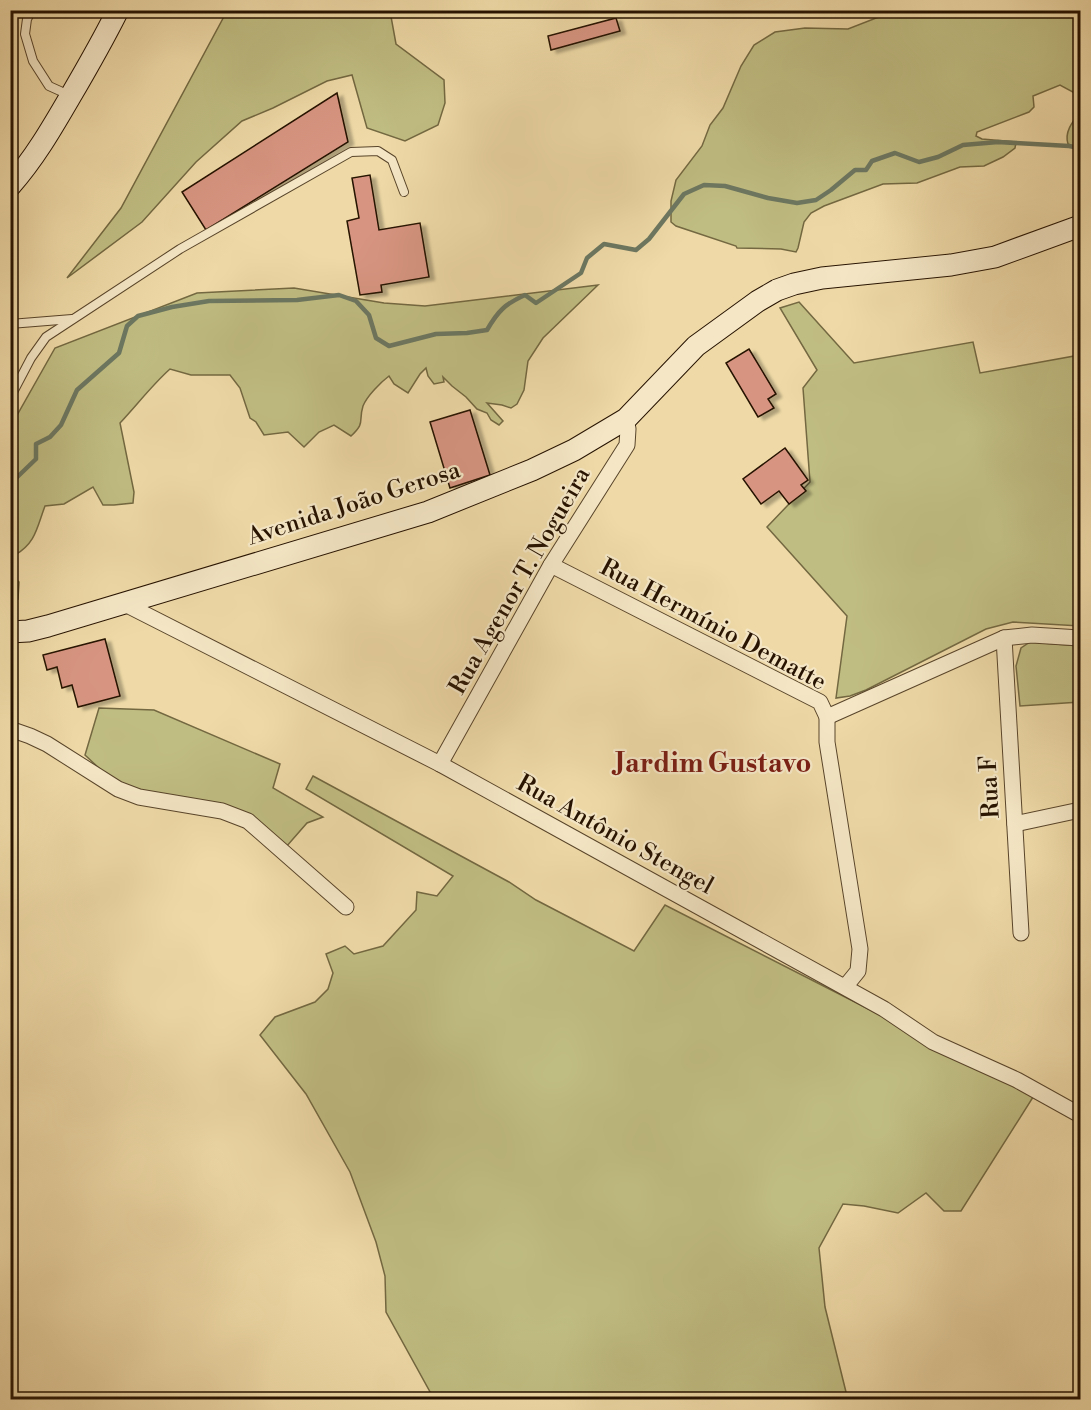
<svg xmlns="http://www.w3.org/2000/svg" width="1091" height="1410" font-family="'Libre Bodoni',serif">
<defs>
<filter id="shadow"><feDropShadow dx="5.5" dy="3" stdDeviation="1.5" flood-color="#0004"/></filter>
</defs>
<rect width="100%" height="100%" fill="#efdaa7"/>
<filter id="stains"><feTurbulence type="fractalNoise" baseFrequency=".00333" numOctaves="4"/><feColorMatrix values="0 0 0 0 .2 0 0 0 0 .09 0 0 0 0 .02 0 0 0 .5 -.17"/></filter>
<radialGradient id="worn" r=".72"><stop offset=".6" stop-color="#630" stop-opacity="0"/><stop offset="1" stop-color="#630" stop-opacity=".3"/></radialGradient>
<g fill="#c0bd82" stroke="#736841" stroke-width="1.5">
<path d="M227 11H390L396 44 444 80 445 103 438 125 405 141 367 128 352 75 327 81 273 108 242 121 196 162 142 222 67 278 121 208Z"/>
<path d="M894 11H1080V101L1073 92 1060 85 1033 96 1034 107 1029 112 977 132 976 136 982 139 1016 142 1015 148 1003 157 984 166 960 167 917 183 883 184 824 206 811 213 804 222 798 248 796 252 781 249 737 248 736 246 676 226 671 222V201L676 180 702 146 710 125 723 108 741 66 754 45 775 32 805 28 848 29Z"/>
<path d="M1080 112V149L1068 144C1064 132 1073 121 1080 112Z"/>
<path d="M598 285 543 338 528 361 524 390 517 404 511 408 502 405 487 403 503 421 499 425 491 420 487 413 477 409 466 397 452 386 443 377 444 382 434 384 428 376 426 368 420 374 408 393 394 384 389 376C381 382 367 396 363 406 358 422 366 422 351 436L334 425 319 432 304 447 288 432 264 435 256 422 250 418 240 388 230 375H191L170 369C152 385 137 405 120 423L134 492 133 503 114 505H103L93 487 64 504 45 506C37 527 36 543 15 555L14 566 11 571V426L55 348 197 293 294 288 384 303 425 306Z"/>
<path d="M799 302 854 363 973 342 980 373 1080 355V463L1075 468 1080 482V626L1013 622 986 629 866 690 850 696 836 698 847 616 767 527 810 482 803 388 817 370 780 308Z"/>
<path d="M11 574 19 582 18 599 11 596Z"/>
<path d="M1030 642 1080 646V702L1020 706 1016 666 1021 648Z"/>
<path d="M99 708 154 710 280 764 273 788 323 817 307 823 286 847 251 818 145 791 122 784 101 770 85 755Z"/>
<path d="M313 776 509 882 536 900 634 951 665 905C788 969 912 1030 1035 1094L961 1211H944L926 1193 898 1213 864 1206 843 1204 819 1248 825 1307 846 1392 842 1399H434L386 1312 385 1276 376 1242 350 1172 306 1094 260 1035 275 1017 315 1002 328 989 333 973 326 954 345 946 354 954 383 946 416 910 417 892 437 896 453 876 306 789Z"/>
</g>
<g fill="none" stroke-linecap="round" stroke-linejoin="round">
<path stroke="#6c7761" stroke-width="4.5" d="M10 484 36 459V444L50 437 61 425 77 390 119 353 127 326 138 316 172 307 209 301 297 300 339 295 356 301 369 315 376 338 389 346 436 334 467 333 487 330C498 311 505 304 525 295L536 303 581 273 587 258 604 244 636 250 649 239 684 194 704 185 725 186 768 198 797 203 816 200 831 190 855 170H866L872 161 895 153 919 162 938 157 963 145 998 142 1069 146 1080 148"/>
</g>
<g fill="#d79581" stroke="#261200" stroke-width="1.5" filter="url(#shadow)">
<path d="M616 18 620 31 551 50 548 36Z"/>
<path d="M337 93 348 142 206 230 182 192Z"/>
<path d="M370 175 379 230 420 223 429 277 381 285 382 292 360 295 347 221 359 218 352 178Z"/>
<path d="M749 349 776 394 768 399 774 408 758 417 726 363Z"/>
<path d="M470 410 490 475 450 488 430 422Z"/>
<path d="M785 448 808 480 801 485 806 491 789 504 779 491 761 504 743 479Z"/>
<path d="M105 639 120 696 78 707 72 685 62 688 57 667 47 670 43 655Z"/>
</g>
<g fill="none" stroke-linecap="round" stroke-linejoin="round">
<defs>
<g id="lane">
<path d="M32 10 27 19 25 34 33 61 49 86 69 95"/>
<path d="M10 324 72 319"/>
<path d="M10 398 31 358 46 337 180 249 351 152 378 151 392 160 404 192"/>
</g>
<g id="street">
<path d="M551 565 820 702 827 717V742L860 949 858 971 845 987"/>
<path d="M123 603 440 764 884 1009 933 1042 1017 1080 1080 1115"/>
<path d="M1004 638 1021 933"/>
<path d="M827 717 1004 638 1032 635 1080 638"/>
<path d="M10 729 30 736 47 744 118 789 139 797 222 811 248 821 346 907"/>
<path d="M440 764 551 565 627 445 628 429 626 419"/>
<path d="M1015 824 1080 810"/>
</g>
<g id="secondary">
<path d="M10 186C34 159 52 128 70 97 87 68 103 40 118 10"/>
<path d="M10 632 28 631 48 626 428 512 532 470 574 450 626 419 696 346 758 301 777 290 794 284 822 278 951 265 995 257 1080 226"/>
</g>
</defs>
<use href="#lane" stroke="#58442a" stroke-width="10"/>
<use href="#street" stroke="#58442a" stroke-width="17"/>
<use href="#secondary" stroke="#261200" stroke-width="23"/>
<use href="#lane" stroke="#f5e7c6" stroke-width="8"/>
<use href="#street" stroke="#f5e7c6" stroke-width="15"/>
<use href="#secondary" stroke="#f5e7c6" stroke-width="21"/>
</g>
<g text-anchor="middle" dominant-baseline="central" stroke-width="4.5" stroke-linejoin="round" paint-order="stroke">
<g font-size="24" fill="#261200" stroke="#f5e7c6">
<text transform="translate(354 504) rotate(-18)">Avenida João Gerosa</text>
<text transform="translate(520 581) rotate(-60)">Rua Agenor T. Nogueira</text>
<text transform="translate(713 625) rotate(28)">Rua Hermínio Dematte</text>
<text transform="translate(990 787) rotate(-93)">Rua F</text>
<text transform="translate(615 835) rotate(29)">Rua Antônio Stengel</text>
</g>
<g font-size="27" font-weight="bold" fill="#7a1f14" stroke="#f5e7c6">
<text x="713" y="764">Jardim Gustavo</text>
</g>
</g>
<rect width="1091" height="1410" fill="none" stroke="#efdaa7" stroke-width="36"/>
<rect x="12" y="12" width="1067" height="1386" fill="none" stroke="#261200" stroke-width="3"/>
<rect x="18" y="18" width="1055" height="1374" fill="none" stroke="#261200" stroke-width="1.5"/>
<rect width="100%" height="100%" filter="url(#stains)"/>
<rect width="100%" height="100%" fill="url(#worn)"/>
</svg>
